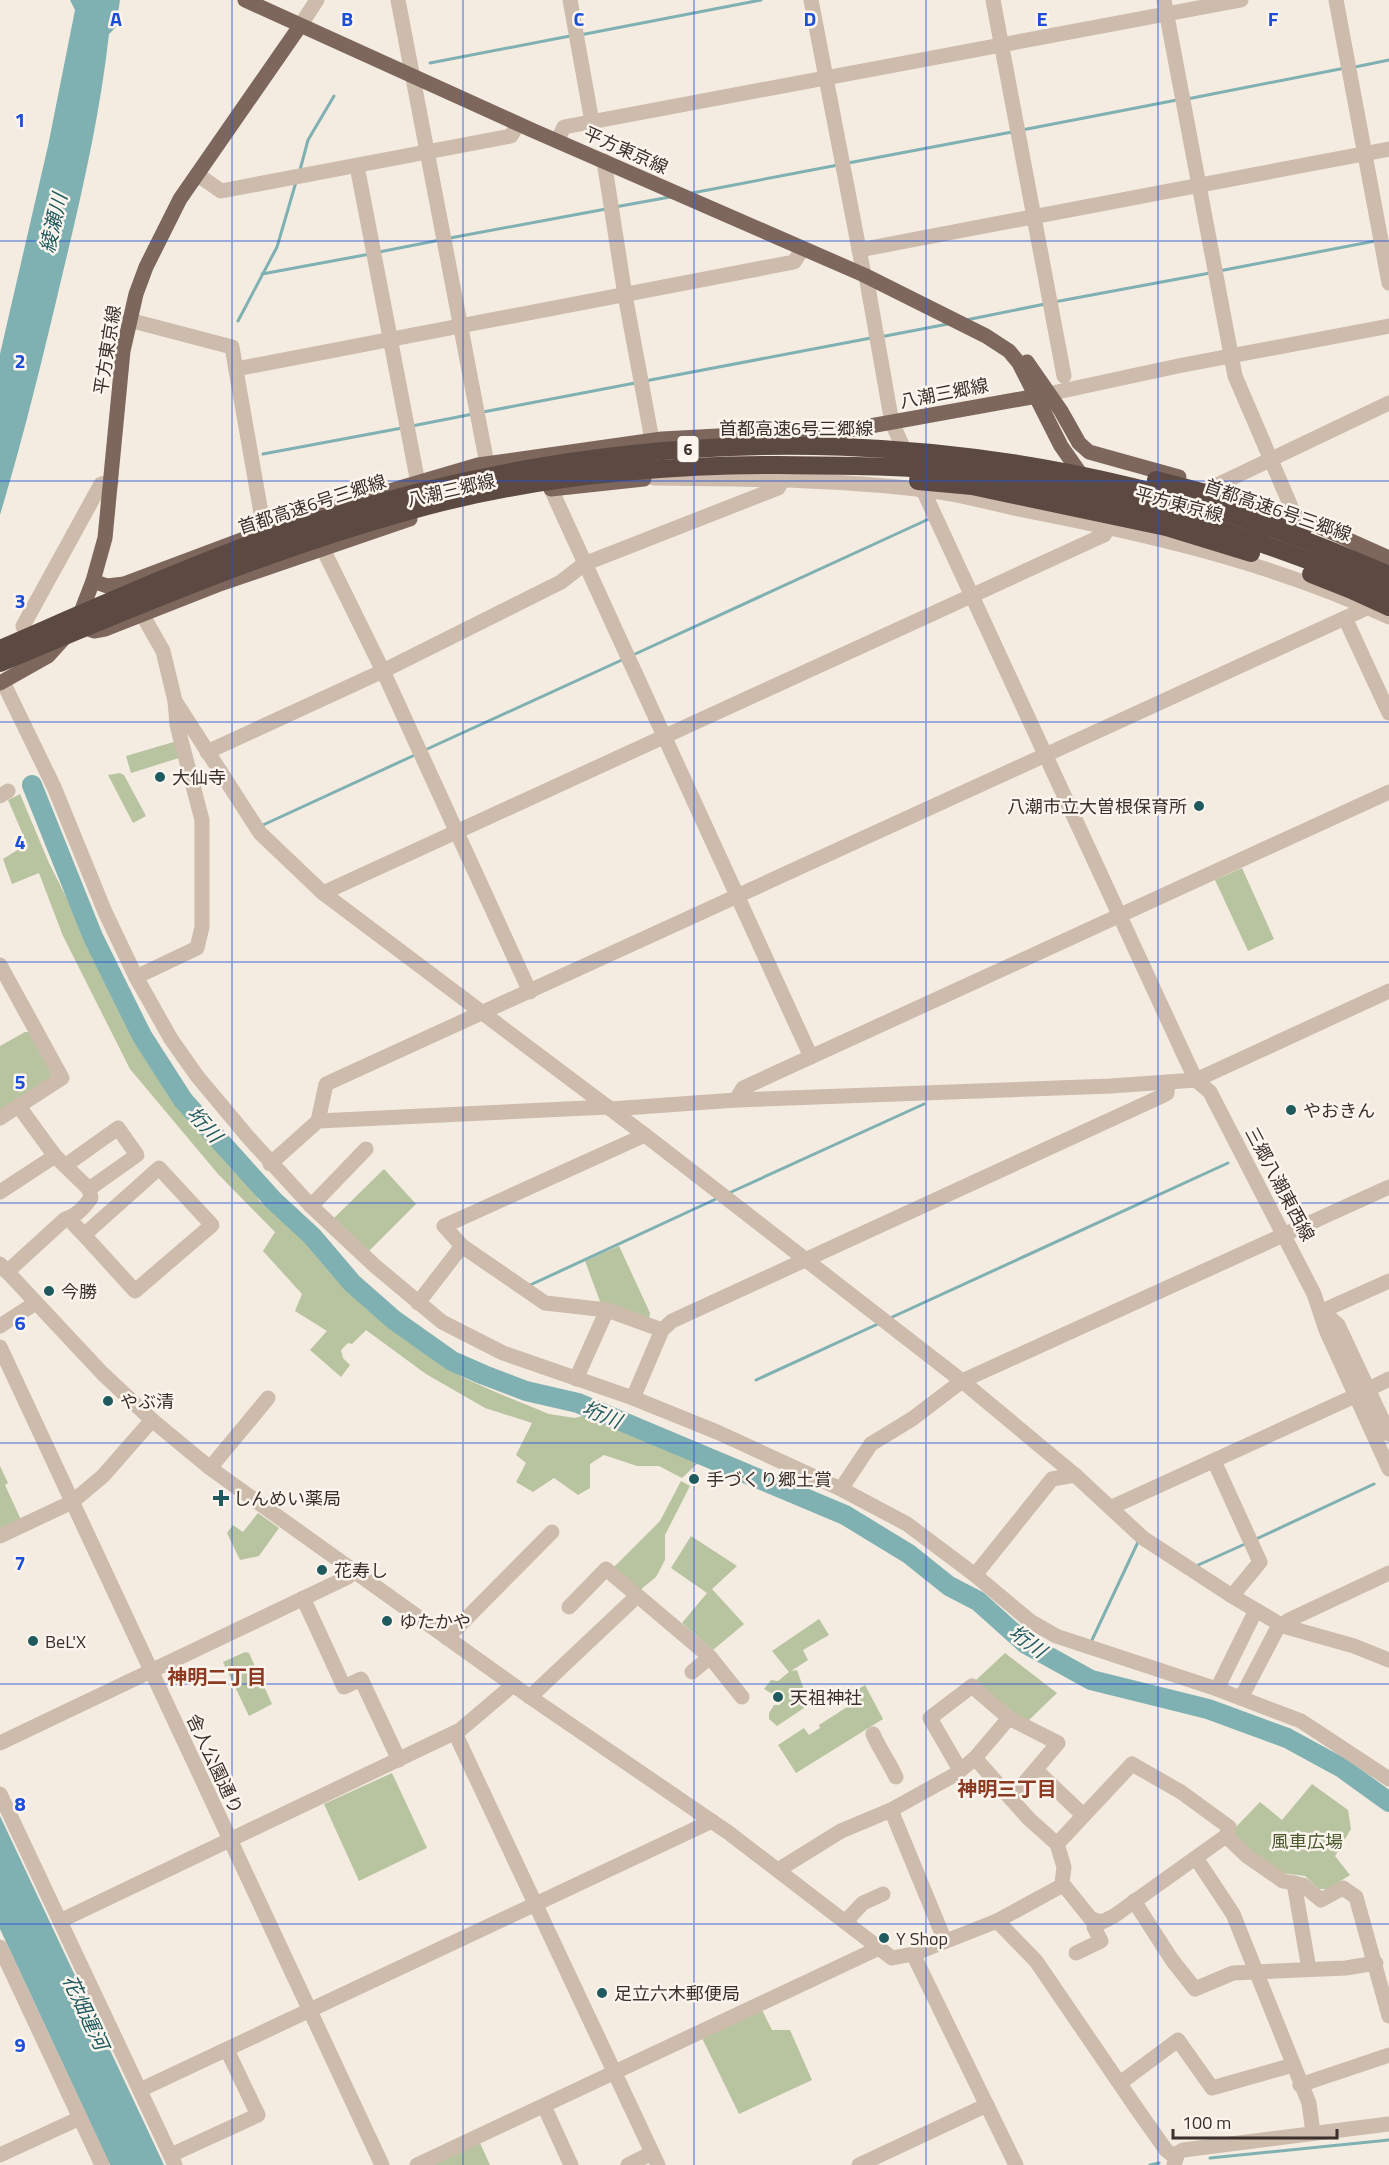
<svg xmlns="http://www.w3.org/2000/svg" width="1389" height="2165" font-family="'Titillium Web','Noto Sans JP',sans-serif">
<rect width="100%" height="100%" fill="#f4ebe1"/>
<g fill="#b8c4a0">
<path d="M177 741 182 757 131 773 126 756Z"/>
<path d="M120 773 124 775 146 816 133 823 108 775Z"/>
<path d="M20 794 49 863 127 1018 166 1083 247 1182 260 1202 280 1212 398 1335 462 1377 493 1391 549 1414 575 1418 586 1415 698 1463 682 1478 659 1466H637L604 1455 590 1464V1488L578 1495 554 1478 533 1492 516 1482 526 1463 516 1455 532 1423 485 1408 426 1374 366 1330 352 1344 348 1343 341 1350 343 1358 350 1365 341 1377 310 1350 327 1331 295 1311 302 1294 263 1251 275 1232 218 1174 130 1069 63 936 39 873 12 884 3 859 27 844 8 800Z"/>
<path d="M1242 868 1274 939 1248 951 1215 880Z"/>
<path d="M25 1032H29L52 1073 51 1078 0 1112V1046Z"/>
<path d="M384 1169 416 1204 368 1252 334 1218Z"/>
<path d="M619 1246 650 1313 649 1320 601 1304 585 1261Z"/>
<path d="M0 1466 8 1483 5 1485 22 1522 0 1533Z"/>
<path d="M681 1481 690 1486 665 1535V1560L656 1577 640 1590 613 1568 660 1521Z"/>
<path d="M258 1513 279 1528 259 1556 240 1560 227 1533 233 1525 243 1532Z"/>
<path d="M691 1536 737 1566 712 1589 744 1624 713 1650 682 1623 707 1593 671 1568Z"/>
<path d="M819 1619 829 1635 803 1650 808 1660 791 1671 797 1670 804 1690V1708L777 1726 769 1719V1713L774 1705H780L781 1699 764 1689 771 1680 778 1681 789 1672 772 1651Z"/>
<path d="M245 1652 249 1653 272 1704 249 1716 223 1662Z"/>
<path d="M1005 1653 1057 1693 1028 1721 1009 1711 975 1681Z"/>
<path d="M865 1685 883 1719 796 1773 778 1745 804 1728 809 1735 820 1728 819 1725 858 1700 854 1692Z"/>
<path d="M392 1773 427 1848 359 1881 324 1804Z"/>
<path d="M1312 1784 1348 1810 1351 1829 1335 1856 1350 1875 1328 1889H1319L1305 1876 1281 1873 1234 1837 1235 1828 1260 1802 1282 1820Z"/>
<path d="M762 2010 772 2030H790L812 2080 739 2114 702 2038Z"/>
<path d="M480 2143 490 2165H433Z"/>
</g>
<g fill="#7fb0b2">
<path d="M70 0H120L116 27 109 34C100 115 82 193 63 272 44 353 24 435 0 515V354L48 146 75 10Z"/>
<path d="M0 1816 164 2165H110L0 1929Z"/>
</g>
<g fill="none" stroke-linecap="round" stroke-linejoin="round">
<g stroke="#7fb0b2" stroke-width="3">
<path d="M580 35 761 0"/>
<path d="M430 63 570 36"/>
<path d="M1355 67 1389 60"/>
<path d="M1187 99 1345 68"/>
<path d="M1022 130 1177 100"/>
<path d="M848 163 1012 132"/>
<path d="M300 170 308 140 334 96"/>
<path d="M692 193 838 165"/>
<path d="M615 207 670 197"/>
<path d="M450 238 606 209"/>
<path d="M379 252 440 240"/>
<path d="M1219 271 1375 241"/>
<path d="M262 274 370 254"/>
<path d="M1054 302 1210 273"/>
<path d="M966 320 1045 304"/>
<path d="M238 321 277 247 296 182"/>
<path d="M880 337 948 324"/>
<path d="M645 381 871 338"/>
<path d="M483 412 635 383"/>
<path d="M412 426 473 414"/>
<path d="M263 454 402 428"/>
<path d="M633 655 931 518"/>
<path d="M425 750 624 659"/>
<path d="M263 825 417 754"/>
<path d="M729 1193 924 1104"/>
<path d="M528 1286 718 1198"/>
<path d="M888 1319 1228 1163"/>
<path d="M756 1380 880 1323"/>
<path d="M1254 1540 1374 1484"/>
<path d="M1196 1566 1245 1544"/>
<path d="M1092 1640 1138 1542"/>
<path d="M1210 2158 1389 2140"/>
<path d="M1150 2165 1159 2163"/>
</g>
<path stroke="#7fb0b2" stroke-width="20" d="M32 785 93 937 142 1036 183 1100 273 1200 312 1236 352 1283 394 1320 452 1361 484 1375 526 1391 578 1403 845 1515 909 1554 949 1586 978 1601 1026 1644 1091 1680 1208 1709 1287 1738 1342 1768 1389 1802"/>
<g stroke="#cdbbac" stroke-width="15">
<path d="M398 0 487 464"/>
<path d="M570 0 592 122"/>
<path d="M811 0 864 275"/>
<path d="M993 0 1064 376"/>
<path d="M1164 0 1235 376 1295 516"/>
<path d="M1336 0 1389 283"/>
<path d="M300 26 317 0"/>
<path d="M557 141 564 127 1241 0"/>
<path d="M604 161 625 295 652 440"/>
<path d="M357 166 418 483"/>
<path d="M198 175 221 191 511 136 518 124"/>
<path d="M859 250 1389 149"/>
<path d="M866 276 892 423 1185 1057 1196 1080 1210 1092 1314 1294 1326 1330 1389 1469"/>
<path d="M129 320 232 347 264 530"/>
<path d="M236 369 794 262 802 250"/>
<path d="M1048 394 1178 366 1389 326"/>
<path d="M654 478C745 479 836 479 926 490 962 494 997 505 1033 512 1155 536 1275 564 1389 617"/>
<path d="M1213 487 1389 403"/>
<path d="M551 489 811 1057"/>
<path d="M322 547 383 671 530 992"/>
<path d="M1345 618 1389 713"/>
<path d="M31 647 23 626 101 484 111 482"/>
<path d="M3 682 54 787 105 912 136 977 171 1039 197 1076 248 1137 311 1206 375 1266 442 1322 503 1353 633 1398 717 1432 841 1489 907 1524 975 1575 1030 1621 1056 1636 1217 1689 1301 1721 1389 1779"/>
<path d="M175 701 260 833 323 893 645 1135 962 1381 1075 1475 1143 1538 1232 1596 1283 1626 1354 1646 1389 1660"/>
<path d="M207 752 383 671 561 582 584 564 778 488 783 479"/>
<path d="M0 796 8 791"/>
<path d="M323 893 1104 535 1109 527"/>
<path d="M0 965 62 1078 0 1118"/>
<path d="M136 977 197 948 202 927V820L177 725 175 701 163 651 142 614"/>
<path d="M736 1100 743 1088 1389 792"/>
<path d="M20 1108 55 1156 89 1189 91 1198C85 1206 78 1215 68 1218"/>
<path d="M611 1109 736 1100 1111 1086 1196 1080 1389 991"/>
<path d="M318 1121 326 1084 1369 607"/>
<path d="M645 1135 444 1226 462 1246 545 1303 607 1310 662 1330"/>
<path d="M270 1164 318 1121 608 1107"/>
<path d="M66 1165 118 1128 137 1155 89 1189"/>
<path d="M0 1192 55 1156"/>
<path d="M311 1206 366 1149"/>
<path d="M0 1264 102 1373 152 1420 210 1468 530 1697 729 1833 892 1958 913 1954 997 1921 1063 1885"/>
<path d="M7 1272 65 1219 68 1218 84 1235 159 1168 212 1225 135 1291 84 1235"/>
<path d="M418 1303 462 1246"/>
<path d="M1322 1311 1338 1325 1389 1434"/>
<path d="M1322 1311 1389 1281"/>
<path d="M0 1326 34 1304"/>
<path d="M0 1347 382 2165"/>
<path d="M576 1379 607 1310"/>
<path d="M1367 1390 1389 1379"/>
<path d="M633 1398 662 1330 672 1321 1162 1096 1167 1093 1168 1082"/>
<path d="M1214 1461 1260 1562 1232 1596"/>
<path d="M210 1468 268 1398"/>
<path d="M841 1489 871 1444 912 1419 962 1381 1389 1187"/>
<path d="M1112 1507 1355 1396"/>
<path d="M0 1536 72 1502 103 1476 152 1420"/>
<path d="M975 1575 1052 1479 1075 1475"/>
<path d="M303 1598 344 1687 361 1679 399 1760"/>
<path d="M569 1607 606 1569 710 1657 742 1697"/>
<path d="M447 1638 552 1532"/>
<path d="M692 1672 710 1657"/>
<path d="M1217 1689 1256 1610"/>
<path d="M530 1697 636 1597"/>
<path d="M1241 1698 1277 1629 1289 1620 1389 1573"/>
<path d="M455 1733 658 2165"/>
<path d="M873 1734C880 1750 889 1762 896 1777"/>
<path d="M0 1743 348 1577 353 1571"/>
<path d="M975 1758 1029 1819 1057 1844 1064 1867 1062 1883 1091 1919 1102 1922 1114 1916 1226 1836 1247 1856 1283 1881 1303 1885 1321 1900 1343 1888 1356 1897 1389 2016"/>
<path d="M960 1770 930 1718 972 1686 1009 1718 1058 1743 1011 1799"/>
<path d="M1037 1771 1083 1815"/>
<path d="M0 1794 175 2165"/>
<path d="M1057 1844 1132 1764 1181 1792 1229 1827 1226 1836"/>
<path d="M1196 1858 1233 1914 1309 2103 1313 2133"/>
<path d="M778 1870 841 1831 891 1810"/>
<path d="M1294 1883 1309 1969"/>
<path d="M1134 1901 1172 1960 1195 1989 1233 1973 1346 1968 1376 1963"/>
<path d="M60 1921 460 1730 513 1685"/>
<path d="M997 1921 1036 1961 1137 2109 1166 2150 1176 2158"/>
<path d="M845 1922 863 1903 883 1894"/>
<path d="M945 1941 891 1810 956 1774 975 1758 1009 1718"/>
<path d="M0 1947 102 2165"/>
<path d="M1076 1953 1101 1941 1094 1927 1096 1921"/>
<path d="M913 1954 1016 2165"/>
<path d="M1120 2083 1178 2040 1212 2088 1293 2065"/>
<path d="M1300 2085 1389 2055"/>
<path d="M140 2090 712 1821"/>
<path d="M544 2106 571 2165"/>
<path d="M0 2155 80 2118"/>
<path d="M171 2155 258 2115 227 2050"/>
<path d="M417 2165 879 1948"/>
<path d="M628 2165 652 2153"/>
<path d="M859 2165 987 2105"/>
<path d="M1174 2165 1178 2153 1183 2150 1389 2124"/>
</g>
<g stroke="#7d675c" stroke-width="15">
<path d="M245 0 534 131 864 275 986 336 1009 351 1019 363 1061 446 1087 483"/>
<path d="M1027 362 1061 411 1079 443 1089 452 1179 477"/>
<path d="M795 443 848 430 1048 394"/>
<path d="M551 489 644 479"/>
<path d="M1293 515 1389 558"/>
<path d="M93 581 107 586 124 584 308 515 478 465 662 439 814 431"/>
<path d="M83 627 94 631 105 629 217 585 410 519"/>
<path d="M0 683 48 656 76 625 93 581 105 538 123 351 136 294 146 267 180 199 300 26"/>
</g>
<path stroke="#5c4a42" stroke-width="18" d="M1354 591 1389 607"/>
<g stroke="#5c4a42" stroke-width="18">
<path d="M1156 480 1247 504 1304 527"/>
<path d="M918 481 972 486 1166 527 1251 553"/>
<path d="M1311 574 1354 591"/>
<path d="M0 649C95 608 190 565 288 531 654 406 1035 417 1389 575"/>
<path d="M0 663C140 604 280 545 427 506 542 476 660 465 778 465 836 466 894 465 952 471 1102 489 1250 533 1389 593"/>
</g>
</g>
<path fill="none" stroke="#1d4ed8" stroke-width="1.5" stroke-opacity="0.55" d="M232 0V2165M463 0V2165M694 0V2165M926 0V2165M1158 0V2165M0 241H1389M0 481H1389M0 722H1389M0 962H1389M0 1203H1389M0 1443H1389M0 1684H1389M0 1924H1389"/>
<g fill="#1f5a5e" stroke="#fbf5ee" stroke-width="2">
<circle cx="160" cy="777" r="6"/>
<circle cx="1199" cy="806" r="6"/>
<circle cx="1291" cy="1110" r="6"/>
<circle cx="49" cy="1291" r="6"/>
<circle cx="108" cy="1401" r="6"/>
<circle cx="694" cy="1479" r="6"/>
<path d="M218 1489h6v6h6v6h-6v6h-6v-6h-6v-6h6z"/>
<circle cx="322" cy="1570" r="6"/>
<circle cx="387" cy="1621" r="6"/>
<circle cx="33" cy="1641" r="6"/>
<circle cx="778" cy="1697" r="6"/>
<circle cx="884" cy="1938" r="6"/>
<circle cx="602" cy="1993" r="6"/>
</g>
<g text-anchor="middle" dominant-baseline="central" stroke-width="5" stroke-linejoin="round" paint-order="stroke">
<rect fill="#fbf5ee" stroke="#756b66" stroke-width="1.5" x="677.5" y="436" width="21" height="26" rx="4.5"/>
<g font-size="16" font-weight="bold" fill="#3b302b">
<text x="688" y="449">6</text>
</g>
<g font-size="18" fill="#3b302b" stroke="#fbf5ee">
<text transform="translate(626 150) rotate(24)">平方東京線</text>
<text transform="translate(107 350) rotate(-81)">平方東京線</text>
<text transform="translate(944 393) rotate(-11)">八潮三郷線</text>
<text x="796" y="428">首都高速6号三郷線</text>
<text transform="translate(451 490) rotate(-13)">八潮三郷線</text>
<text transform="translate(312 504) rotate(-18)">首都高速6号三郷線</text>
<text transform="translate(1179 504) rotate(15)">平方東京線</text>
<text transform="translate(1278 510) rotate(19)">首都高速6号三郷線</text>
<text transform="translate(1280 1184) rotate(62)">三郷八潮東西線</text>
<text transform="translate(215 1764) rotate(65)">舎人公園通り</text>
</g>
<g font-size="18" fill="#3b302b" stroke="#fbf5ee" text-anchor="start">
<text x="172" y="777">大仙寺</text>
<text x="1187" y="806" text-anchor="end">八潮市立大曽根保育所</text>
<text x="1303" y="1110">やおきん</text>
<text x="61" y="1291">今勝</text>
<text x="120" y="1401">やぶ清</text>
<text x="706" y="1479">手づくり郷土賞</text>
<text x="233" y="1498">しんめい薬局</text>
<text x="334" y="1570">花寿し</text>
<text x="399" y="1621">ゆたかや</text>
<text x="45" y="1641">BeL'X</text>
<text x="790" y="1697">天祖神社</text>
<text x="896" y="1938">Y Shop</text>
<text x="614" y="1993">足立六木郵便局</text>
</g>
<g font-size="18" fill="#4a5a2e" stroke="#fbf5ee">
<text x="1307" y="1841">風車広場</text>
</g>
<g font-size="20" font-style="italic" fill="#1f5a5e" stroke="#fbf5ee">
<text transform="translate(53 223) rotate(-77)">綾瀬川</text>
<text transform="translate(205 1124) rotate(48)">垳川</text>
<text transform="translate(602 1414) rotate(22)">垳川</text>
<text transform="translate(1028 1641) rotate(36)">垳川</text>
<text transform="translate(86 2012) rotate(65)">花畑運河</text>
</g>
<g font-size="20" font-weight="bold" fill="#8c3b22" stroke="#fbf5ee">
<text x="217" y="1676">神明二丁目</text>
<text x="1007" y="1788">神明三丁目</text>
</g>
</g>
<g font-size="20" text-anchor="middle" font-weight="bold" fill="#1d4ed8" stroke="#fbf5ee" stroke-width="5" stroke-linejoin="round" paint-order="stroke">
<text x="116" y="26">A</text>
<text x="347" y="26">B</text>
<text x="579" y="26">C</text>
<text x="810" y="26">D</text>
<text x="1042" y="26">E</text>
<text x="1273" y="26">F</text>
<text x="20" y="127">1</text>
<text x="20" y="368">2</text>
<text x="20" y="608">3</text>
<text x="20" y="849">4</text>
<text x="20" y="1089">5</text>
<text x="20" y="1330">6</text>
<text x="20" y="1570">7</text>
<text x="20" y="1811">8</text>
<text x="20" y="2052">9</text>
</g>
<path d="M1173 2129v9h164v-9" fill="none" stroke="#3b302b" stroke-width="3"/>
<text x="1182" y="2129" font-size="18" fill="#3b302b" stroke="#fbf5ee" stroke-width="4.5" paint-order="stroke">100 m</text>
</svg>
